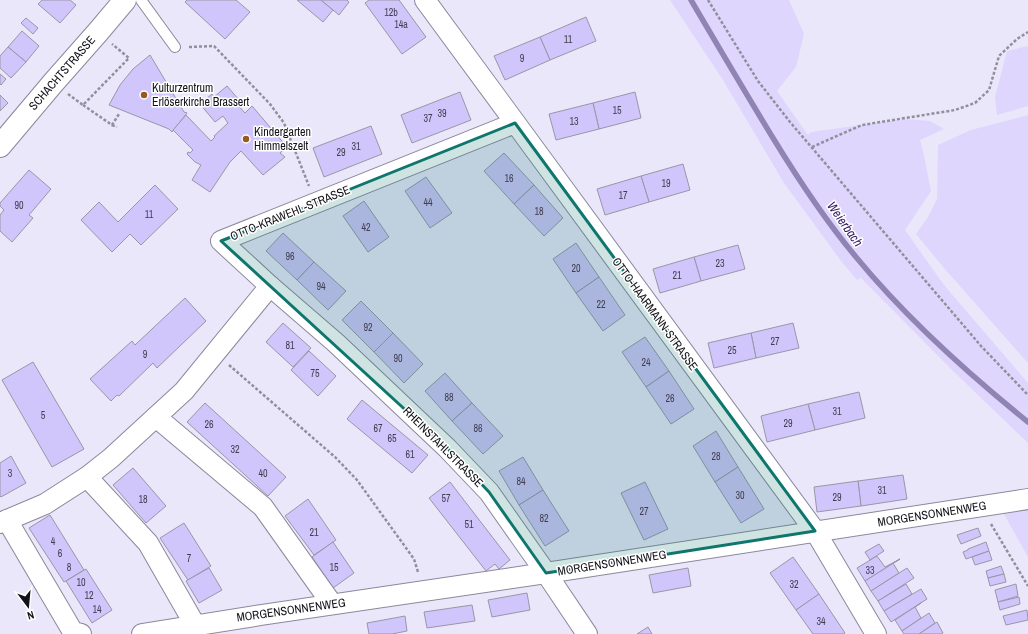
<svg xmlns="http://www.w3.org/2000/svg" width="1028" height="634" font-family="'Archivo Narrow',sans-serif">
<rect width="100%" height="100%" fill="#ebe7fb"/>
<g fill="#ded6fd">
<path d="M670 0H789L804 34 796 67 777 91 808 135 811 132 905 119 930 121 944 129 920 140 923 151 931 191 905 230 944 285 1028 383V443L953 371 861 278 857 280 841 261 784 183 723 80Z"/>
<path d="M1028 46V106L997 115 995 97 1007 51Z"/>
<path d="M1028 115V363L944 268 916 234 928 217 937 199 938 145 971 130Z"/>
<path d="M1028 506V557L1001 509Z"/>
</g>
<g fill="none" stroke-linecap="round" stroke-linejoin="round">
<path stroke="#8f84b4" stroke-width="5.5" d="M691 0C718 46 745 92 773 138 798 179 825 220 856 257 907 319 966 372 1028 422"/>
</g>
<g fill="#d1c6fb" stroke="#9996a8">
<path d="M42 0H70L76 5 60 23 38 4Z"/>
<path d="M187 0H236L250 12 225 39 185 2Z"/>
<path d="M297 0H321L333 10 323 22Z"/>
<path d="M321 0H347L349 2 339 15Z"/>
<path d="M369 0H399L426 37 402 54 365 3Z"/>
<path d="M586 17 596 41 550 60 540 37Z"/>
<path d="M26 18 38 28 33 34 21 23Z"/>
<path d="M22 31 39 46 26 62 8 47Z"/>
<path d="M540 37 550 60 505 80 494 56Z"/>
<path d="M8 47 26 62 11 78 0 68V56Z"/>
<path d="M150 55 184 112 187 113 172 132 169 129 109 105 120 85 133 69Z"/>
<path d="M0 74 6 79 1 85 0 84Z"/>
<path d="M227 86 239 100 236 103 245 113 252 106 287 147 280 153 285 157 263 175 241 151 230 162 210 192 192 180 201 165 195 162 187 154 188 152 190 153 193 150 173 130 186 115 211 141 215 137 214 136 228 123 223 116 215 122 200 104 212 94 214 97Z"/>
<path d="M460 92 471 120 412 143 401 115Z"/>
<path d="M635 92 641 118 599 129 593 103Z"/>
<path d="M0 95 8 103 0 111Z"/>
<path d="M593 103 599 129 556 140 549 114Z"/>
<path d="M371 126 382 154 324 177 313 148Z"/>
<path d="M504 153 534 185 514 204 484 171Z"/>
<path d="M683 164 690 190 649 202 641 176Z"/>
<path d="M29 170 51 189 29 215 33 218 12 242 0 231V215L4 210 0 206V203Z"/>
<path d="M641 176 649 202 605 215 597 189Z"/>
<path d="M426 177 452 213 430 228 405 191Z"/>
<path d="M155 185 178 209 141 245 130 234 112 252 81 220 99 202 118 222Z"/>
<path d="M534 185 563 218 544 236 514 204Z"/>
<path d="M364 201 389 237 368 252 343 216Z"/>
<path d="M283 233 314 262 297 280 266 251Z"/>
<path d="M576 243 599 277 576 293 553 259Z"/>
<path d="M738 245 745 269 701 281 694 257Z"/>
<path d="M694 257 701 281 660 293 653 269Z"/>
<path d="M314 262 346 291 328 310 297 280Z"/>
<path d="M599 277 625 315 603 331 576 293Z"/>
<path d="M185 298 206 321 157 368 153 363 119 396 117 395 111 401 90 379 132 341 135 345Z"/>
<path d="M361 301 393 333 374 352 342 320Z"/>
<path d="M283 323 311 348 293 367 266 342Z"/>
<path d="M793 323 799 348 756 358 751 333Z"/>
<path d="M393 333 423 364 404 383 374 352Z"/>
<path d="M751 333 756 358 714 368 708 343Z"/>
<path d="M645 337 669 371 646 387 622 352Z"/>
<path d="M309 351 336 376 318 396 291 370Z"/>
<path d="M33 362 84 449 52 467 2 380Z"/>
<path d="M669 371 694 409 671 424 646 387Z"/>
<path d="M445 373 472 403 452 421 425 391Z"/>
<path d="M859 392 865 418 815 430 808 404Z"/>
<path d="M362 400 428 455 412 473 347 419Z"/>
<path d="M205 403 286 477 268 496 187 422Z"/>
<path d="M472 403 503 436 483 454 452 421Z"/>
<path d="M808 404 815 430 767 442 761 416Z"/>
<path d="M716 431 738 467 715 482 693 446Z"/>
<path d="M11 456 26 483 1 497 0 496V463Z"/>
<path d="M523 457 543 490 519 505 499 471Z"/>
<path d="M738 467 764 509 741 523 715 482Z"/>
<path d="M133 468 166 506 146 523 113 485Z"/>
<path d="M903 475 907 499 861 506 858 481Z"/>
<path d="M858 481 861 506 817 512 814 487Z"/>
<path d="M450 482 510 560 499 569 495 564 486 571 429 498Z"/>
<path d="M645 482 668 529 644 540 621 493Z"/>
<path d="M543 490 569 531 545 546 519 505Z"/>
<path d="M308 499 336 540 314 555 285 516Z"/>
<path d="M50 515 84 570 64 582 29 528Z"/>
<path d="M184 523 211 566 188 580 160 538Z"/>
<path d="M978 528 981 536 961 544 957 535Z"/>
<path d="M333 542 354 573 333 588 312 557Z"/>
<path d="M986 542 989 551 966 559 963 552 968 550V549Z"/>
<path d="M879 544 884 551 870 560 865 552Z"/>
<path d="M989 551 992 560 975 565 972 557Z"/>
<path d="M877 556 885 567 900 559 865 581 857 568Z"/>
<path d="M793 557 819 594 796 610 770 573Z"/>
<path d="M900 559 893 563 899 573 871 591 865 581Z"/>
<path d="M1001 566 1004 574 988 578 986 571Z"/>
<path d="M209 568 222 590 199 603 186 581Z"/>
<path d="M688 568 691 586 653 593 649 575Z"/>
<path d="M907 568 914 578 878 601 871 591Z"/>
<path d="M86 569 112 610 92 623 66 581Z"/>
<path d="M1004 574 1006 582 990 586 988 578Z"/>
<path d="M906 584 912 594 884 611 878 601Z"/>
<path d="M1016 584 1018 596 998 602 995 590Z"/>
<path d="M921 589 927 599 891 622 884 611Z"/>
<path d="M527 593 530 610 492 617 488 600Z"/>
<path d="M819 594 845 633 843 634H813L796 610Z"/>
<path d="M1019 597 1020 604 1000 610 998 602Z"/>
<path d="M921 603 915 607 921 618 902 631 895 620Z"/>
<path d="M472 605 475 621 427 628 424 612Z"/>
<path d="M1027 610 1028 620 1006 625 1003 616Z"/>
<path d="M929 613 935 623 919 634H904L902 631Z"/>
<path d="M405 616 407 631 392 634H369L367 623Z"/>
<path d="M937 622 943 633 941 634H919Z"/>
<path d="M648 627 652 634H637Z"/>
</g>
<g fill="none" stroke-linecap="round" stroke-linejoin="round">
<defs>
<path id="service" d="M141 0 175 47"/>
<g id="minor">
<path d="M425 0 815 531 876 634"/>
<path d="M515 123 221 241 270 286 336 343 447 448 489 492 546 573 587 634"/>
<path d="M156 417 263 507 332 604"/>
<path d="M87 477 148 543 195 625"/>
<path d="M7 520 73 632 81 634"/>
<path d="M0 523 45 504 87 477 111 458 184 391 270 286"/>
<path d="M142 634 261 615 546 573 1028 499"/>
</g>
<path id="tertiary" d="M0 146 53 83 98 32 125 0"/>
</defs>
<use href="#service" stroke="#8c889a" stroke-width="12"/>
<use href="#minor" stroke="#8c889a" stroke-width="22"/>
<use href="#tertiary" stroke="#8c889a" stroke-width="24"/>
<g stroke="#918f9d" stroke-width="2.5" stroke-dasharray="3 2" stroke-linecap="butt">
<path d="M708 0 758 81 790 122 981 346 1028 395"/>
<path d="M189 47 214 46 270 104 284 123 309 186"/>
<path d="M68 94 83 105 129 58 112 44"/>
<path d="M83 105 112 125 119 114"/>
<path d="M112 125 117 127"/>
<path d="M812 147 862 125 955 110 975 103 989 90 999 56 1017 39 1028 32"/>
<path d="M229 365 335 457 357 480 414 559 418 572"/>
<path d="M991 524 1028 586"/>
</g>
<use href="#service" stroke="#fff" stroke-width="10"/>
<use href="#minor" stroke="#fff" stroke-width="20"/>
<use href="#tertiary" stroke="#fff" stroke-width="22"/>
</g>
<path fill="#0f766e" fill-opacity="0.2" stroke="#0f766e" stroke-width="3" stroke-linejoin="round" d="M515 123 815 531 546 573 489 492 447 448 221 241Z"/>
<g fill="#985920" stroke="#fff" stroke-width="1.5">
<circle cx="144" cy="95" r="4"/>
<circle cx="246" cy="139" r="4"/>
</g>
<g text-anchor="middle" dominant-baseline="central" stroke-width="3" stroke-linejoin="round" paint-order="stroke">
<g font-size="10" fill="#423e50">
<text x="391" y="12">12b</text>
<text x="401" y="24">14a</text>
<text x="568" y="39">11</text>
<text x="522" y="58">9</text>
<text x="617" y="110">15</text>
<text x="442" y="113">39</text>
<text x="428" y="118">37</text>
<text x="574" y="121">13</text>
<text x="356" y="146">31</text>
<text x="341" y="152">29</text>
<text x="509" y="178">16</text>
<text x="666" y="183">19</text>
<text x="623" y="195">17</text>
<text x="428" y="202">44</text>
<text x="19" y="205">90</text>
<text x="539" y="211">18</text>
<text x="149" y="214">11</text>
<text x="366" y="227">42</text>
<text x="290" y="256">96</text>
<text x="720" y="263">23</text>
<text x="576" y="268">20</text>
<text x="677" y="275">21</text>
<text x="321" y="286">94</text>
<text x="601" y="304">22</text>
<text x="368" y="327">92</text>
<text x="775" y="341">27</text>
<text x="290" y="345">81</text>
<text x="732" y="350">25</text>
<text x="145" y="354">9</text>
<text x="398" y="358">90</text>
<text x="646" y="362">24</text>
<text x="315" y="373">75</text>
<text x="449" y="397">88</text>
<text x="670" y="398">26</text>
<text x="837" y="411">31</text>
<text x="43" y="415">5</text>
<text x="788" y="423">29</text>
<text x="209" y="424">26</text>
<text x="378" y="428">67</text>
<text x="478" y="428">86</text>
<text x="392" y="438">65</text>
<text x="235" y="449">32</text>
<text x="410" y="454">61</text>
<text x="716" y="456">28</text>
<text x="10" y="473">3</text>
<text x="263" y="473">40</text>
<text x="521" y="481">84</text>
<text x="882" y="490">31</text>
<text x="740" y="495">30</text>
<text x="837" y="497">29</text>
<text x="446" y="498">57</text>
<text x="143" y="499">18</text>
<text x="644" y="511">27</text>
<text x="544" y="518">82</text>
<text x="469" y="524">51</text>
<text x="314" y="532">21</text>
<text x="53" y="541">4</text>
<text x="60" y="553">6</text>
<text x="189" y="558">7</text>
<text x="69" y="567">8</text>
<text x="334" y="567">15</text>
<text x="870" y="570">33</text>
<text x="81" y="582">10</text>
<text x="794" y="584">32</text>
<text x="89" y="595">12</text>
<text x="97" y="609">14</text>
<text x="821" y="621">34</text>
</g>
<g font-size="12" fill="#121117" stroke="#fff">
<text transform="translate(62 73) rotate(-49)">SCHACHTSTRASSE</text>
<text transform="translate(290 213) rotate(-22)">OTTO-KRAWEHL-STRASSE</text>
<text transform="translate(655 314) rotate(54)">OTTO-HAARMANN-STRASSE</text>
<text transform="translate(443 447) rotate(45)">RHEINSTAHLSTRASSE</text>
<text transform="translate(932 514) rotate(-9)">MORGENSONNENWEG</text>
<text transform="translate(612 563) rotate(-9)">MORGENSONNENWEG</text>
<text transform="translate(291 610) rotate(-8)">MORGENSONNENWEG</text>
</g>
<g font-size="12" fill="#121117" stroke="#fff" text-anchor="start">
<text x="152" y="88">Kulturzentrum<tspan x="152" dy="14">Erlöserkirche Brassert</tspan></text>
<text x="254" y="132">Kindergarten<tspan x="254" dy="14">Himmelszelt</tspan></text>
</g>
<g font-size="13" font-style="italic" fill="#351b65" stroke="#fff">
<text transform="translate(845 224) rotate(55)">Weierbach</text>
</g>
</g>
<g transform="translate(28 606) rotate(164)" stroke="#ffffff" stroke-width="3" paint-order="stroke">
<path d="M0-3L7 15L0 10L-7 15Z" fill="#121117"/>
<text y="-6" font-size="11" font-weight="bold" text-anchor="middle" fill="#121117">N</text>
</g>
</svg>
